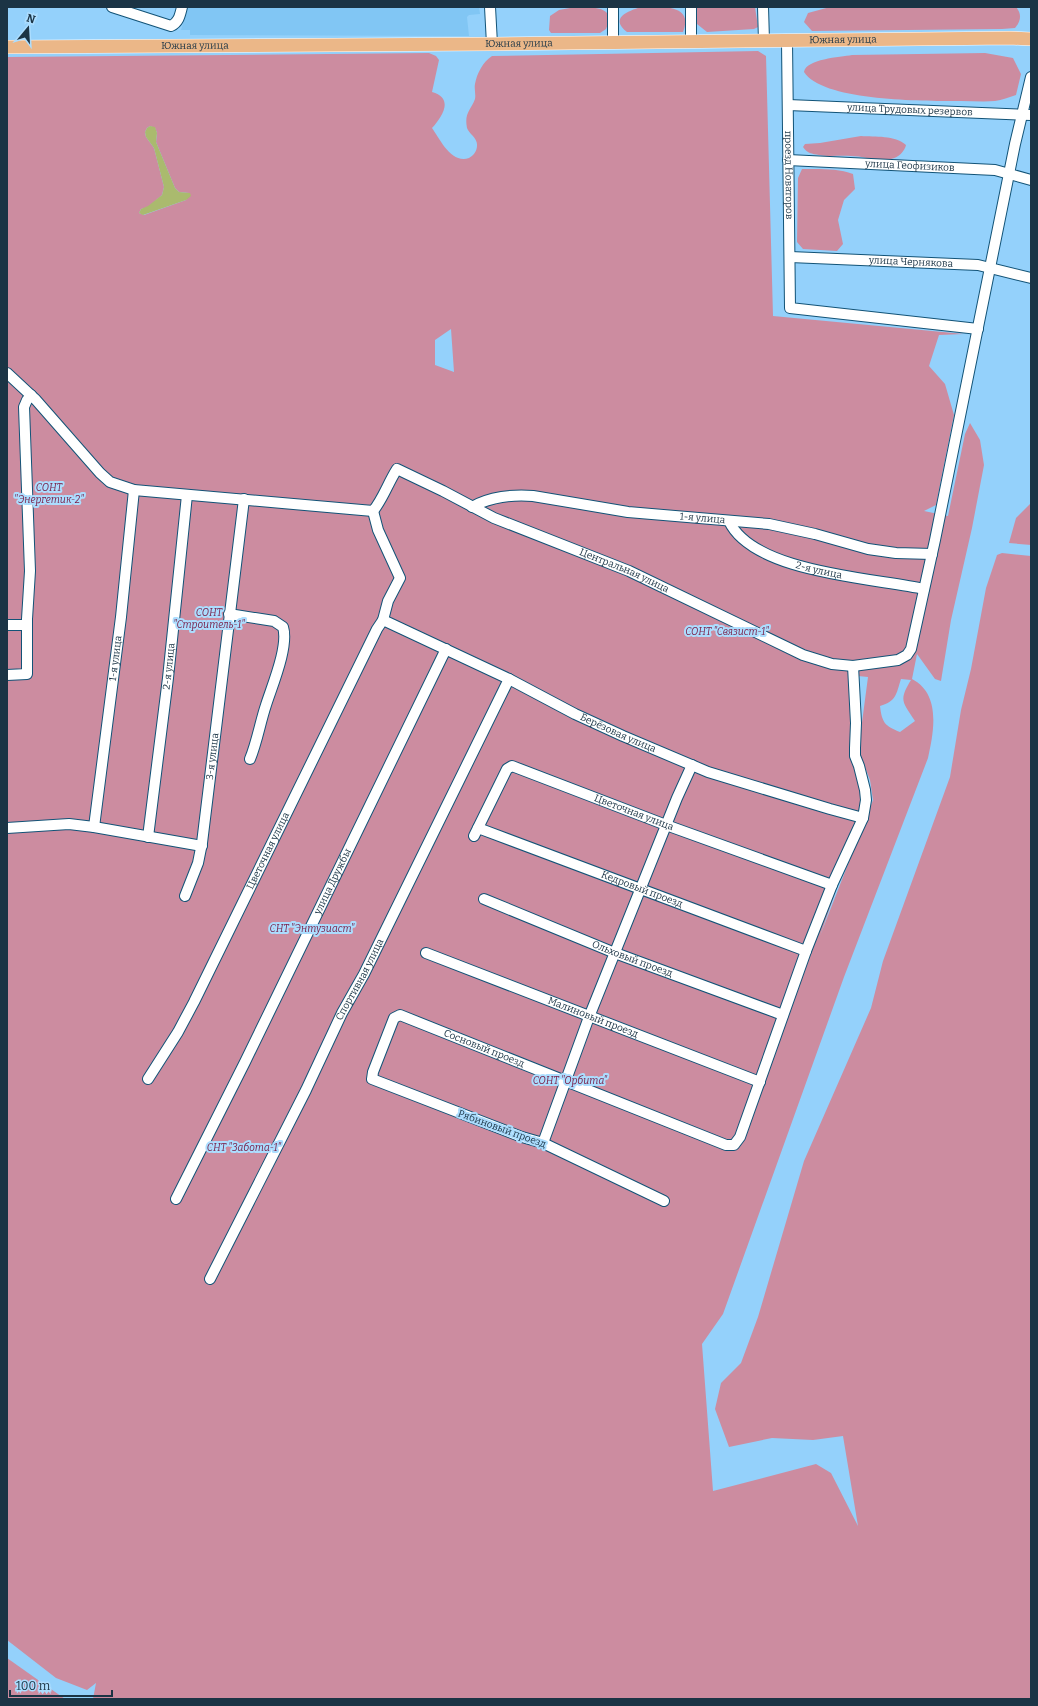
<svg xmlns="http://www.w3.org/2000/svg" width="1038" height="1706" font-family="Bitter,serif">
<rect width="100%" height="100%" fill="#94d1fb"/>
<path fill="#81c6f4" d="M188 7H479L480 14 469 15 467 17 469 36 190 35V30H181Z"/>
<g fill="#cc8ca0" fill-rule="evenodd">
<path d="M641 7C658 7 695 3 683 32H627C609 18 628 11 641 7Z"/>
<path d="M697 7H755L758 27 754 29 707 32 697 24Z"/>
<path d="M830 7H1016C1022 14 1021 21 1015 28L1002 29 812 31 804 22 808 13Z"/>
<path d="M570 8C586 8 619 3 606 29L600 33H551L549 30 550 16 559 10Z"/>
<path d="M758 51 766 56 773 316 964 334 939 335 929 366 945 384 954 415 936 505 924 511 948 516 965 434 970 423 980 440 984 465 972 528 951 620 941 681 935 679 917 654 912 679C941 694 934 731 928 758L844 977 723 1314 702 1344 713 1491 816 1464 831 1473 858 1526 843 1436 813 1440 772 1438 729 1447 715 1409 721 1383 741 1363 758 1317 804 1161 871 1008 883 961 950 777 961 710 971 669 986 588 997 555 1002 553 1031 556V1699H93L96 1683 87 1690 56 1678 7 1640V57L429 53 436 56 439 60 432 92C454 98 443 116 432 128 440 139 451 164 469 158 473 156 477 151 477 146 478 138 469 134 467 128 464 113 471 110 475 99 476 94 474 89 475 84 477 73 483 62 492 56ZM150 126 155 128 157 133 156 142 175 188 179 192 189 193 186 200 144 215 139 213 141 209 148 207 162 195 164 187 154 148 146 137 145 132 147 128ZM451 329 454 372 435 365V340ZM858 676 868 677 859 745ZM901 679 911 680C898 701 903 702 915 721L900 732C885 726 882 723 880 706 897 701 896 694 901 679ZM863 762 870 780 873 800 820 936 861 819Z"/>
<path d="M985 53 1013 58 1021 74 1016 95C1009 97 1002 100 995 101 984 102 972 101 961 101 928 101 823 102 804 72 806 59 840 57 852 55Z"/>
<path d="M861 136C875 137 895 135 906 145 905 151 898 158 891 159 878 162 864 156 851 156 840 155 829 157 819 155 812 154 807 153 803 147L805 144 820 143Z"/>
<path d="M802 169C819 169 837 168 853 174L855 189 844 200 838 220 843 244 837 251 803 249 797 242 798 178Z"/>
<path d="M1031 503V545L1009 543 1016 518Z"/>
<path d="M7 1658 65 1699H7Z"/>
</g>
<path fill="#aaba6e" d="M150 126 155 127 157 133 156 142 175 188 179 192 190 193 191 196 186 200 143 215 139 213 141 209 148 206 162 195 164 187 154 148 146 137 145 132 147 128Z"/>
<g fill="none" stroke-linecap="round" stroke-linejoin="round">
<defs>
<g id="minor">
<path d="M112 7 171 26C179 22 180 15 182 7"/>
<path d="M490 7 492 44"/>
<path d="M763 7 764 41"/>
<path id="s1" d="M787 41 790 308 978 329"/>
<path d="M691 42V7"/>
<path d="M613 43V7"/>
<path id="s2" d="M788 105 1031 115"/>
<path id="s3" d="M788 160 995 170 1031 180"/>
<path id="s4" d="M790 257 978 265 1031 278"/>
<path id="s5" d="M7 373 36 400 100 473 110 482 134 490 373 511C383 499 388 483 397 469L443 491 494 518 629 571 803 655 832 664 853 666 898 660 907 655 911 649 935 540 1015 144 1031 77"/>
<path id="s6" d="M472 507C489 497 514 494 533 496L628 512 769 524 815 534 868 549 896 553 932 554"/>
<path id="s7" d="M729 521C753 573 874 578 924 589"/>
<path d="M229 614 274 621 283 627C289 646 272 686 266 705 260 723 257 742 250 759"/>
<path id="s8" d="M383 620 509 679 575 714 623 736 708 772 830 809 863 818"/>
<path d="M7 625H27"/>
<path d="M7 675 27 674V619L30 571 24 407 27 400 31 395"/>
<path id="s9" d="M94 827 121 617 134 490"/>
<path d="M7 828 69 824 94 827 202 846"/>
<path id="s10" d="M478 828 806 951"/>
<path id="s11" d="M474 836 507 769 512 766 666 825 832 885"/>
<path id="s12" d="M148 837 168 678 187 495"/>
<path id="s13" d="M185 896 198 863 202 843 244 499"/>
<path id="s14" d="M484 899 615 953 783 1015"/>
<path id="s15" d="M426 953 760 1082"/>
<path id="s16" d="M148 1079 178 1032 194 1002 377 629 383 620 388 601 400 578 378 530 373 511"/>
<path d="M543 1143 589 1017 677 798 692 765"/>
<path id="s17" d="M176 1199 245 1062 446 649"/>
<path id="s18" d="M664 1201 543 1143 522 1137 372 1079 373 1072 394 1018 400 1015 726 1145H734L740 1137 806 951 832 885 863 818 866 800 865 790 859 766 855 756V748L856 723 853 666"/>
<path id="s19" d="M210 1279 306 1090 342 1013 364 974 509 679"/>
</g>
<g id="major">
<path id="s20" d="M7 47 492 44 1010 38 1031 39"/>
</g>
</defs>
<use href="#minor" stroke="#125377" stroke-width="12"/>
<use href="#major" stroke="#fff" stroke-width="14"/>
<use href="#minor" stroke="#fff" stroke-width="10"/>
<use href="#major" stroke="#ebb788" stroke-width="13"/>
</g>
<g text-anchor="middle" dominant-baseline="central" stroke-width="4" stroke-linejoin="round" paint-order="stroke">
<g font-size="10" fill="#1b3445" stroke="#acddfe">
<text stroke="none"><textPath href="#s20" startOffset="836">Южная улица</textPath></text>
<text stroke="none"><textPath href="#s20" startOffset="512">Южная улица</textPath></text>
<text stroke="none"><textPath href="#s20" startOffset="188">Южная улица</textPath></text>
<text stroke="none"><textPath href="#s2" startOffset="122">улица Трудовых резервов</textPath></text>
<text stroke="none"><textPath href="#s3" startOffset="122">улица Геофизиков</textPath></text>
<text stroke="none"><textPath href="#s1" startOffset="134">проезд Новаторов</textPath></text>
<text stroke="none"><textPath href="#s4" startOffset="121">улица Чернякова</textPath></text>
<text stroke="none"><textPath href="#s6" startOffset="234">1-я улица</textPath></text>
<text stroke="none"><textPath href="#s7" startOffset="106">2-я улица</textPath></text>
<text stroke="none"><textPath href="#s5" startOffset="713">Центральная улица</textPath></text>
<text stroke="none"><textPath href="#s9" startOffset="170">1-я улица</textPath></text>
<text stroke="none"><textPath href="#s12" startOffset="172">2-я улица</textPath></text>
<text stroke="none"><textPath href="#s8" startOffset="261">Берёзовая улица</textPath></text>
<text stroke="none"><textPath href="#s13" startOffset="143">3-я улица</textPath></text>
<text stroke="none"><textPath href="#s11" startOffset="211">Цветочная улица</textPath></text>
<text stroke="none"><textPath href="#s16" startOffset="258">Цветочная улица</textPath></text>
<text stroke="none"><textPath href="#s17" startOffset="354">улица Дружбы</textPath></text>
<text stroke="none"><textPath href="#s10" startOffset="175">Кедровый проезд</textPath></text>
<text stroke="none"><textPath href="#s14" startOffset="160">Ольховый проезд</textPath></text>
<text stroke="none"><textPath href="#s19" startOffset="335">Спортивная улица</textPath></text>
<text stroke="none"><textPath href="#s15" startOffset="179">Малиновый проезд</textPath></text>
<text stroke="none"><textPath href="#s18" startOffset="479">Сосновый проезд</textPath></text>
<text transform="translate(502 1129) rotate(20)">Рябиновый проезд</text>
</g>
<g font-size="10" font-style="italic" fill="#781b44" stroke="#acddfe">
<text x="49" y="488">СОНТ<tspan x="49" dy="12">"Энергетик-2"</tspan></text>
<text x="209" y="613">СОНТ<tspan x="209" dy="12">"Строитель-1"</tspan></text>
<text x="727" y="632">СОНТ "Связист-1"</text>
<text x="312" y="929">СНТ "Энтузиаст"</text>
<text x="570" y="1081">СОНТ "Орбита"</text>
<text x="244" y="1148">СНТ "Забота-1"</text>
</g>
</g>
<rect width="1038" height="1706" fill="none" stroke="#1b3445" stroke-width="16"/>
<g transform="translate(28 28) rotate(18)" stroke="#acddfe" stroke-width="3" paint-order="stroke">
<path d="M0-3L7 15L0 10L-7 15Z" fill="#1b3445"/>
<text y="-6" font-size="11" font-weight="bold" text-anchor="middle" fill="#1b3445">N</text>
</g>
<path d="M10 1690v6h102v-6" fill="none" stroke="#1b3445" stroke-width="2"/>
<text x="16" y="1690" font-size="12" fill="#1b3445" stroke="#acddfe" stroke-width="3" paint-order="stroke">100 m</text>
</svg>
